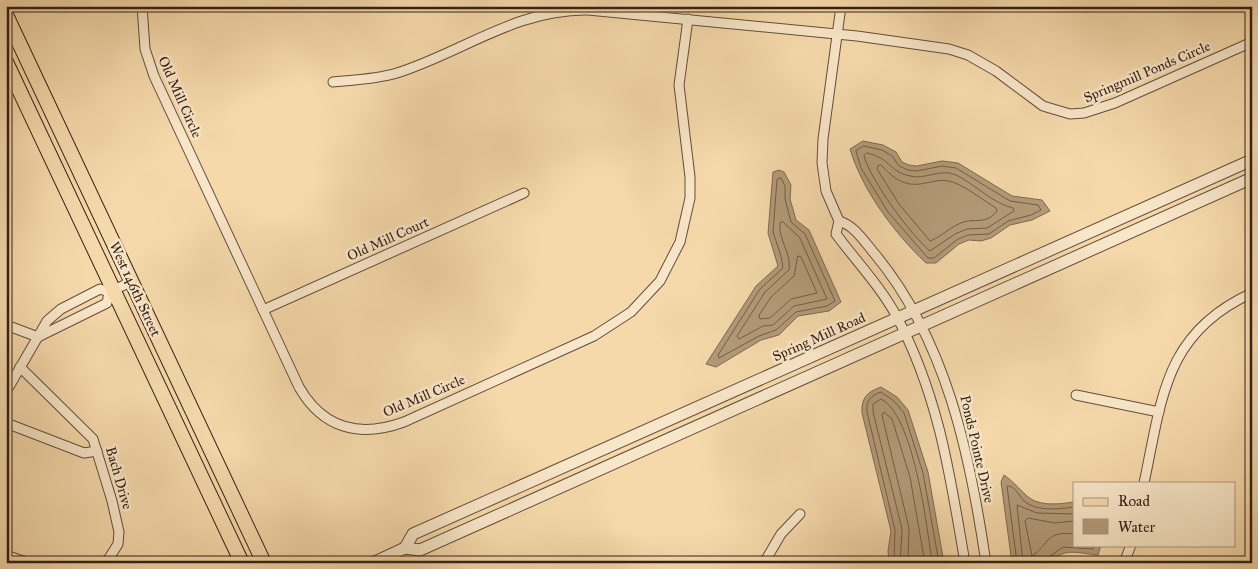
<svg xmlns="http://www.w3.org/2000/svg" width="1258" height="569" font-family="'IM FELL Great Primer',serif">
<rect width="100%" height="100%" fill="#f5d9ab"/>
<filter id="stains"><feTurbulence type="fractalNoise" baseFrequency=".004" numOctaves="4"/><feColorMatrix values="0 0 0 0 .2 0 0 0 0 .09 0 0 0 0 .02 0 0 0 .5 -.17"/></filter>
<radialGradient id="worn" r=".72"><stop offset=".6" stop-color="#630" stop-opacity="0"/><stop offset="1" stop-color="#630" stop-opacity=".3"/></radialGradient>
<g fill="#b39a78" stroke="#806950">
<path d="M1061 6H1110C1096 13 1075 15 1061 6Z"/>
<path d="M863 141 883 145 896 152 902 162 909 165 917 166 942 161 958 163 1012 196 1042 200 1050 211 1032 220 1010 225 991 238 981 241 969 240 959 244 936 263H926C895 234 862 190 850 149Z"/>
<path d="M779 170 784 172 791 185 790 199 796 220 809 230 841 302 829 311 798 316 779 335 761 340 716 367 706 364 756 286 778 266 768 233 773 172Z"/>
<path d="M881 387 897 397 908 410 928 472 944 563H889L888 551 891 531 862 413C861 398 867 392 881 387Z"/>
<path d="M1004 475C1014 482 1018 488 1027 496 1039 507 1060 504 1074 502V545H1101L1098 555C1081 554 1062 546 1052 563H1012L1001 482Z"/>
</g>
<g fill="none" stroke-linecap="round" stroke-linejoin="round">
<g stroke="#745d46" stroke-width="1">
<path d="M864 146 882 150 892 156 899 166 908 170 917 171 942 166 956 168 1010 201 1038 205 1041 210 1031 215 1008 221 989 234 968 235 958 239 934 258H928L888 212 861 168 856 151Z"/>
<path d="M867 153C891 158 889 172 910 176 925 180 941 168 956 175 975 184 992 203 1013 208L1014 211 987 228 967 229 955 234 930 251C910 234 871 181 864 156Z"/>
<path d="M881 165C893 178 905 188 925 183 933 182 941 179 948 181 962 183 984 201 996 208L997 211C984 226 976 217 961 223 950 227 941 237 930 241L899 204 877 169 878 166Z"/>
<path d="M781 178 785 186V199L791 222 805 234 835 301 827 306 796 312 776 330 759 336 719 358 718 355 760 289 783 268 781 256 773 232 777 180Z"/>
<path d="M783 222 800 238 827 299 794 306 773 325 763 326 739 339 737 336 765 292 789 270C792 254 778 240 780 223Z"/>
<path d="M798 256 801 257 817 293 791 299 770 318 760 319 759 315 771 297 794 276Z"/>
<path d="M1074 521 1055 523 1028 518 1025 521 1032 556C1049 545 1045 530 1074 534"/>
<path d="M894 563 895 530 867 412C866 401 870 396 881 392L894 401 904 413 923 473 939 563"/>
<path d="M900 563 902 529 873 412V404L881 399C914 416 927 527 932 563"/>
<path d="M908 563 909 528 882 415 884 412 892 419 910 477 925 563"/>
<path d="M1017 563 1007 486C1016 486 1018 495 1024 501 1037 512 1059 509 1074 507"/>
<path d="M1023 563 1017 505 1037 513 1074 514"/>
<path d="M1048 563 1049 557 1063 547 1093 549 1095 545"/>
</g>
<defs>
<g id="minor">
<path d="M142 6 145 49 154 76 299 387C323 429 360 438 404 422L594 336 631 312 660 281 680 242 690 198V177L679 85 688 19"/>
<path d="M841 6 823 139 822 163 826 191 839 221 836 234C856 261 881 287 897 317 939 397 950 475 965 563"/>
<path d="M333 82C355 80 377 79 397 73 463 52 516 9 588 10L857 36 949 49 968 55 996 71 1043 106 1070 114 1084 113 1115 103 1252 42"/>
<path d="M839 221C855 226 863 240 874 253 946 339 970 454 986 563"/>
<path d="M263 310 524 193"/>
<path d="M6 325 38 337"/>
<path d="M38 337 107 303 109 292"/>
<path d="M20 367 93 439 112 501 119 532 118 544 106 563"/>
<path d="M6 392 47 321 61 309 100 289 109 292 131 282"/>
<path d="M1076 395 1159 412"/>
<path d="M6 423 84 453 97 451"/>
<path d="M1144 483C1162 399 1164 333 1252 293"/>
<path d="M6 555 28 563"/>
<path d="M764 563 781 534 800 514"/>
<path d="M1124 563 1131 545"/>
</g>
<g id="tertiary">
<path d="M405 548 413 534 1252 160"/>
<path d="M373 563 405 548 420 550 1252 178"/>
</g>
<g id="primary">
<path d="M6 15 264 563"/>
<path d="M6 62 242 563"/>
</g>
</defs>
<use href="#minor" stroke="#644e3a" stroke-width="11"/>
<use href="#tertiary" stroke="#644e3a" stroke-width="13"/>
<use href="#primary" stroke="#342015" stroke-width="16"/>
<use href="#minor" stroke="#f8e6c8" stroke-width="9"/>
<use href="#tertiary" stroke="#f8e6c8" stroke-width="11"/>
<use href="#primary" stroke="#f5d9ab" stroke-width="14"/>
</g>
<g text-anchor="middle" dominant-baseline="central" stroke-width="5" stroke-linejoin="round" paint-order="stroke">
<g font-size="14" fill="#342015" stroke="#f8e6c8">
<text transform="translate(1147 72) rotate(-23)">Springmill Ponds Circle</text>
<text transform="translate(180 97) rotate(66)">Old Mill Circle</text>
<text transform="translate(388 239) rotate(-24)">Old Mill Court</text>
<text transform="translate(135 289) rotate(65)">West 146th Street</text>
<text transform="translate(819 337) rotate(-24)">Spring Mill Road</text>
<text transform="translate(424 396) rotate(-23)">Old Mill Circle</text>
<text transform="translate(977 449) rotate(77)">Ponds Pointe Drive</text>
<text transform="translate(119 478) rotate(74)">Bach Drive</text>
</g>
</g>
<rect width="1258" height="569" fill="none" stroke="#f5d9ab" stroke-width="25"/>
<rect x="8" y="8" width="1243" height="554" fill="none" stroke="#342015" stroke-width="2.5"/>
<rect x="12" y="12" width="1233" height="544" fill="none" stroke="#342015"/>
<rect x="1073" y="482" width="162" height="65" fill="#f8e6c8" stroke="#aa9780"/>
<rect x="1083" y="498" width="25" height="8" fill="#f5d9ab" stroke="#aa9780"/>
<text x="1118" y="506" font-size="15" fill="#342015">Road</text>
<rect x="1083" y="519" width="25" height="15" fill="#b39a78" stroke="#aa9780"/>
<text x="1118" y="532" font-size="15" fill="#342015">Water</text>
<rect width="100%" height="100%" filter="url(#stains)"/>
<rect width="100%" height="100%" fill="url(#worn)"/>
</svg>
